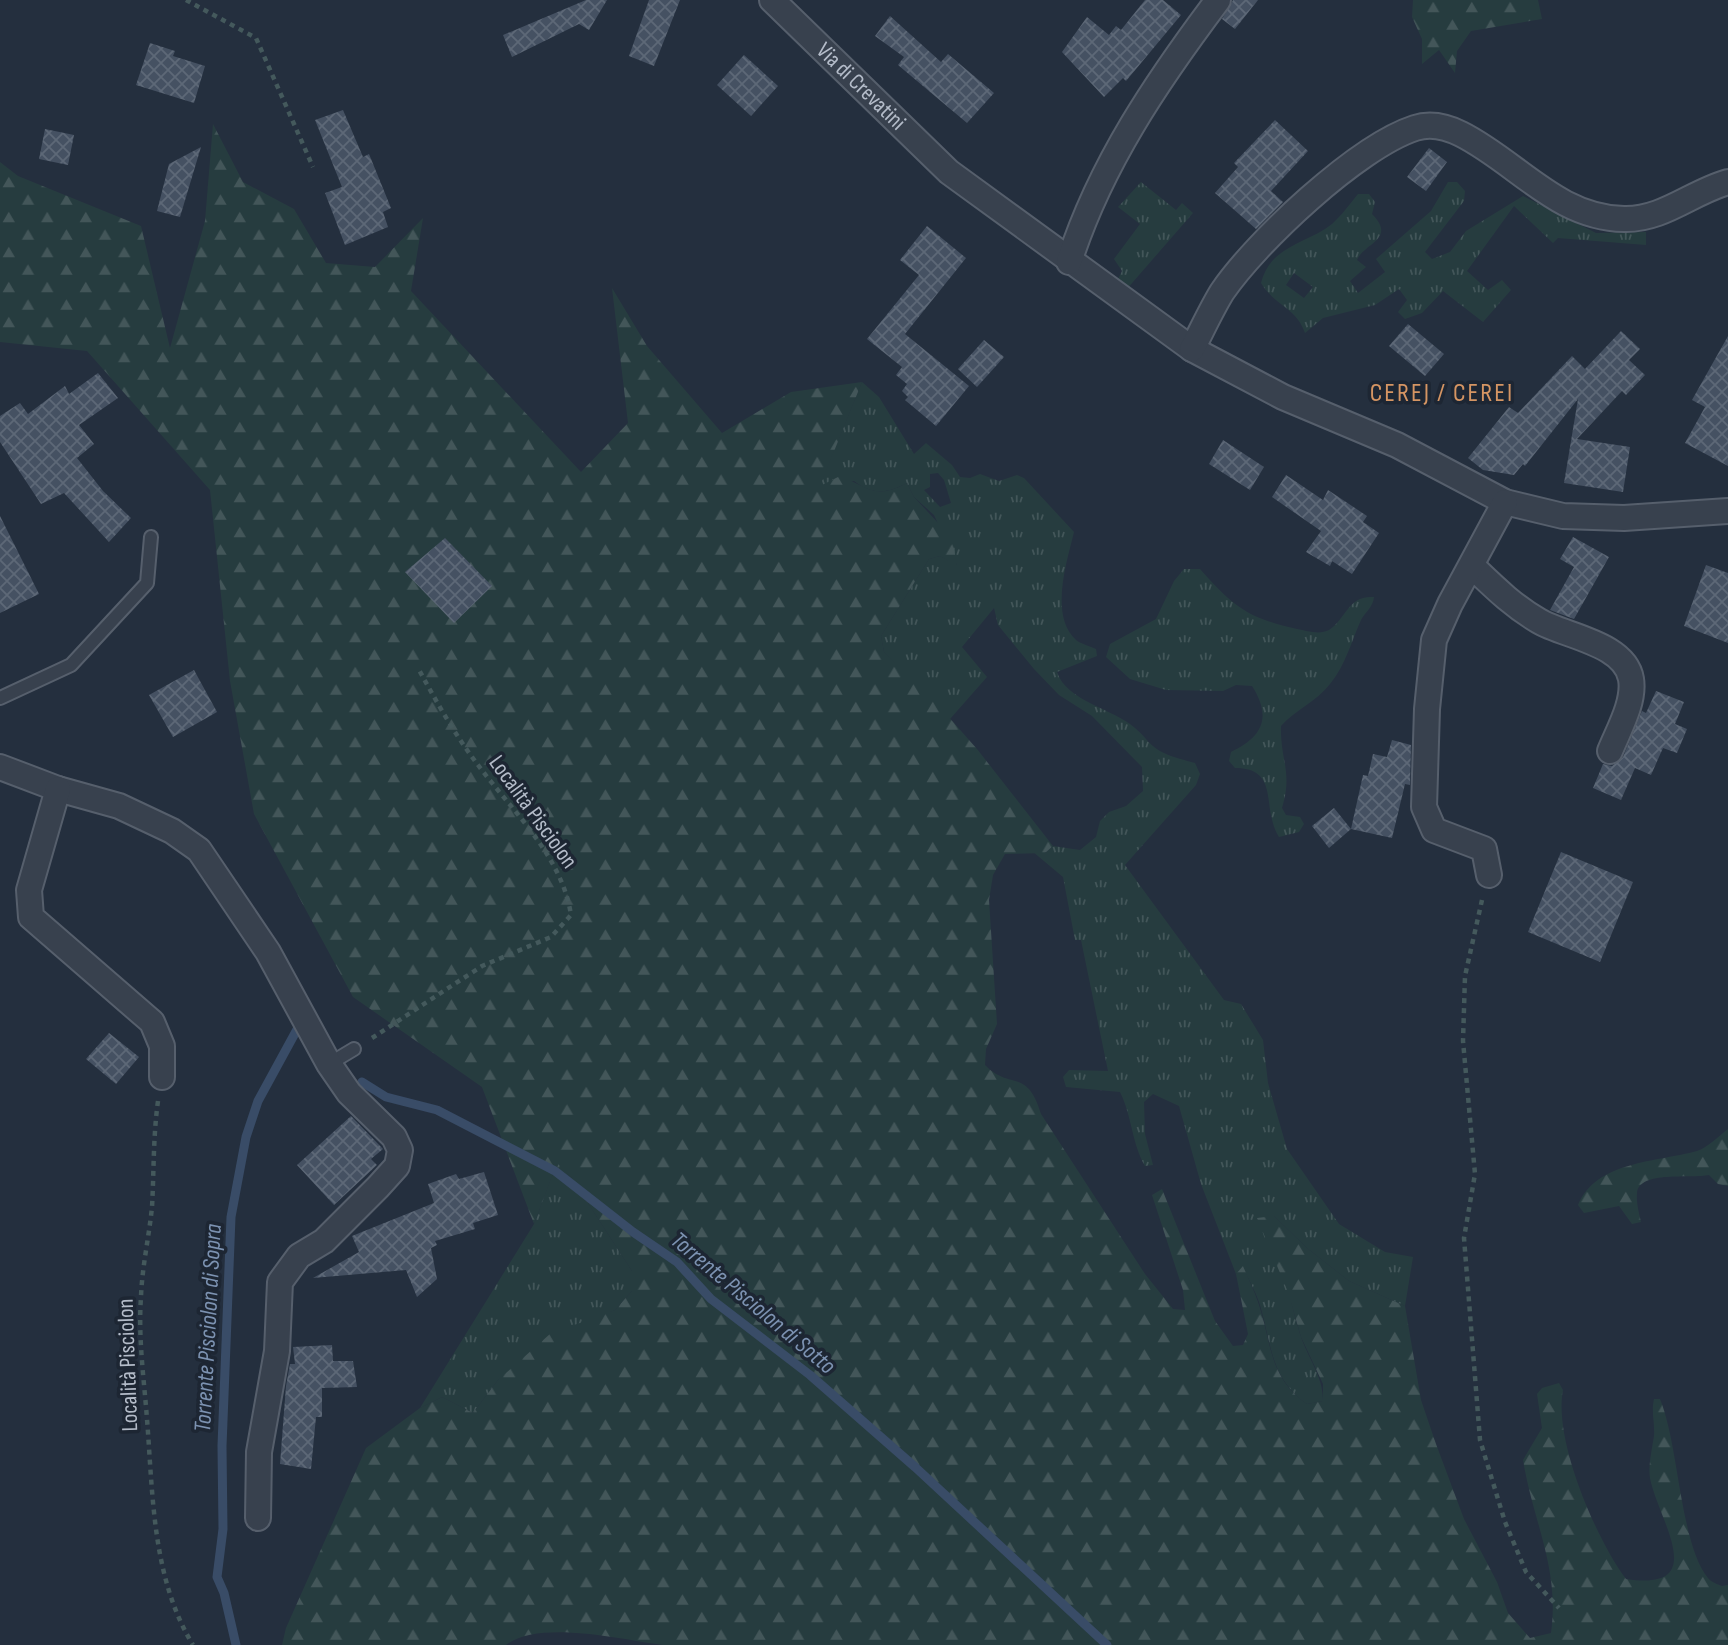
<svg xmlns="http://www.w3.org/2000/svg" width="1728" height="1645" font-family="'Sofia Sans Condensed',sans-serif">
<defs>
<pattern id="grass-tufts" width="24" height="20" patternUnits="userSpaceOnUse" patternTransform="scale(1.75)"><rect width="24" height="20" fill="#263c3f"/><path d="M3 7l-1-3M5 7V3M7 7l1-3M15 17l-1-3M17 17v-4M19 17l1-3" fill="none" stroke="#435659"/></pattern>
<pattern id="forest-firs" width="22" height="20" patternUnits="userSpaceOnUse" patternTransform="scale(1.75)"><rect width="22" height="20" fill="#263c3f"/><path d="M5 1l3.5 6h-7zM16 11l3.5 6h-7z" fill="#435659"/></pattern>
<pattern id="building-cross-hatch" width="8" height="8" patternUnits="userSpaceOnUse" patternTransform="scale(1.75)"><rect width="8" height="8" fill="#455162"/><path d="M0 0l8 8M0 8l8-8" fill="none" stroke="#5d6877"/></pattern>
</defs>
<rect width="100%" height="100%" fill="#242f3e"/>
<g fill="url(#grass-tufts)" fill-rule="evenodd">
<path d="M1141 182 1176 210 1182 203 1193 213 1126 290 1117 281 1122 271 1114 259 1140 224 1118 207Z"/>
<path d="M1448 182H1457L1465 191 1464 201 1425 252 1432 259 1450 252 1466 231 1523 196 1596 233 1646 232V245L1558 238 1553 243 1514 206 1467 271 1488 290 1502 280 1511 290 1483 322 1443 291 1422 313 1405 319 1398 312 1407 300 1399 289 1375 305 1323 318 1305 333C1296 307 1276 307 1261 283 1271 245 1305 245 1332 224 1341 216 1350 204 1358 194H1369L1375 202 1372 214C1397 239 1364 243 1357 260L1366 267 1350 281 1358 293 1385 272 1376 259 1431 211ZM1294 273 1313 287 1304 298 1286 285Z"/>
<path d="M862 382 879 397 914 454 926 443 952 465 960 477 970 478 980 474 999 481 1017 475 1024 478 1074 532C1067 561 1049 616 1076 640 1081 644 1090 646 1096 649L1097 656 1057 672C1066 701 1114 709 1135 728 1145 736 1151 748 1164 753 1174 758 1185 760 1195 763L1200 774 1196 785 1125 865 1224 1000 1241 1004 1263 1040 1268 1083 1287 1149 1339 1224 1385 1252 1413 1257 1405 1306 1349 1281 1307 1248 1274 1216C1282 1256 1288 1296 1300 1334 1308 1359 1323 1375 1323 1401L1307 1404C1269 1377 1272 1343 1259 1302 1255 1290 1248 1279 1243 1267L1236 1274 1201 1184 1179 1106 1153 1094 1144 1102 1145 1134 1153 1165 1145 1166C1132 1144 1132 1116 1120 1092L1066 1087 1063 1077 1069 1070 1108 1071 1081 940H1075L1063 877 1032 851 1045 853 1053 846 1080 850 1096 837 1100 821 1109 812 1126 806 1143 791 1142 767 1092 716 1059 695 1034 669 998 625 994 608 962 647 987 677 950 719 884 652 881 636 929 559 940 556 957 565 934 515 914 497 907 483C886 494 873 495 854 481L819 487ZM938 473 944 480 951 503 940 507 924 490 930 487V474Z"/>
<path d="M1184 569H1200C1233 606 1247 618 1297 629 1307 631 1320 635 1329 630 1347 618 1348 595 1374 597 1373 607 1366 611 1361 620 1351 642 1346 664 1330 684 1316 702 1295 710 1281 726 1280 760 1293 772 1282 808L1286 815 1300 817 1304 824 1299 832 1279 837C1261 809 1281 768 1235 768L1229 761 1231 752C1263 737 1272 717 1252 686L1236 685 1223 691 1166 690 1130 679 1106 657 1110 644 1156 619 1174 581Z"/>
<path d="M557 1162 571 1177 632 1271V1291L615 1310 586 1323 498 1380 473 1413 442 1397 420 1408 534 1224Z"/>
</g>
<g fill="url(#forest-firs)">
<path d="M1413 0H1538L1542 19 1471 31 1457 51 1455 73 1439 50 1422 64V39L1412 17Z"/>
<path d="M213 124 243 182 294 209 326 263 375 267 423 218 411 291 581 472 628 423 612 288 647 346 722 433 791 392 862 382 820 486 840 476C870 488 875 500 907 483L914 497 952 538 957 566 940 556 929 559 881 636 884 652 931 697 977 749 1053 846 1045 853 1005 854 993 875 989 900 997 1024 986 1049 985 1065C1010 1091 1027 1067 1041 1114L1145 1274 1173 1309 1185 1310 1183 1290 1152 1195 1162 1189 1215 1321 1233 1346 1243 1345 1248 1334 1236 1274 1243 1266C1248 1278 1254 1290 1258 1302 1272 1342 1268 1377 1307 1404L1323 1401V1384L1301 1337 1288 1292 1257 1218 1274 1216 1307 1248 1349 1281 1405 1306 1421 1400 1436 1444 1464 1519 1497 1582 1508 1613 1530 1638 1551 1633C1560 1568 1533 1522 1523 1460L1542 1428 1537 1394 1542 1388 1559 1383 1563 1390C1553 1439 1596 1539 1626 1579 1712 1592 1658 1520 1650 1478 1648 1466 1652 1449 1654 1436 1655 1423 1651 1412 1654 1399H1660C1679 1445 1680 1544 1708 1578 1711 1582 1717 1584 1722 1586L1728 1585V1645H663C624 1640 539 1619 506 1645H282L286 1628 366 1448 420 1408 442 1397 473 1413 498 1380 550 1334 615 1310 632 1291V1271L571 1177 557 1163 534 1224 482 1087 353 997 254 814 230 681 210 490 87 351 0 342V162L18 176 141 226 170 348 205 221Z"/>
<path d="M1728 1129V1186L1718 1184 1709 1175C1691 1179 1639 1170 1637 1193 1636 1202 1639 1213 1641 1222L1632 1224 1619 1206 1584 1213 1578 1205C1596 1161 1657 1162 1697 1151 1707 1148 1719 1136 1728 1129Z"/>
</g>
<g fill="none" stroke-linecap="round" stroke-linejoin="round">
<g stroke="#394c67" stroke-width="9">
<path d="M362 1082 386 1097 437 1110 555 1171 633 1232 677 1262 711 1299 810 1375 915 1467 1107 1645"/>
<path d="M236 1645 224 1593 217 1577 223 1529 222 1446 231 1217 246 1137 258 1101 300 1024"/>
</g>
</g>
<g fill="url(#building-cross-hatch)">
<path d="M586 0H607L589 30 579 24 512 57 503 35Z"/>
<path d="M649 0H680L654 66 629 56Z"/>
<path d="M1145 0H1163L1181 15 1126 81 1123 78 1104 97 1062 52 1087 17 1109 35 1116 26 1121 30Z"/>
<path d="M1233 0H1258L1235 29 1222 19Z"/>
<path d="M890 16 941 62 948 54 994 93 967 123 898 65 904 57 875 36Z"/>
<path d="M150 43 175 51 173 56 205 66 194 103 136 85Z"/>
<path d="M744 55 778 86 751 116 717 85Z"/>
<path d="M343 110 363 157 369 154 391 208 383 212 388 227 345 245 325 193 342 187 315 120Z"/>
<path d="M1275 120 1308 151 1271 191 1283 202 1256 229 1215 193 1238 167 1234 163Z"/>
<path d="M45 129 74 135 68 165 39 159Z"/>
<path d="M201 147 180 217 157 211 169 164Z"/>
<path d="M1429 148 1447 162 1426 191 1407 177Z"/>
<path d="M927 226 966 258 905 334 969 386 936 426 905 400 908 397 902 391 907 384 896 375 902 367 867 339 919 275 900 260Z"/>
<path d="M1408 324 1444 354 1425 376 1389 346Z"/>
<path d="M1621 331 1640 349 1629 360 1645 375 1626 395 1622 391 1577 439 1630 447 1623 492 1564 483 1578 399 1525 466 1523 464 1514 475 1483 470 1468 458 1509 407 1518 413 1572 356 1585 369Z"/>
<path d="M1728 336V466L1685 443 1705 407 1692 400Z"/>
<path d="M984 340 1004 357 977 387 958 369Z"/>
<path d="M98 373 118 398 79 425 94 444 77 458 103 491 131 518 109 542 64 493 41 504 0 442V416L20 403 28 414 65 386 69 394Z"/>
<path d="M1223 440 1264 467 1250 490 1209 464Z"/>
<path d="M1286 475 1323 500 1328 490 1367 516 1363 522 1379 533 1352 574 1332 561 1330 566 1306 552 1321 531 1272 497Z"/>
<path d="M0 516 39 594 0 613Z"/>
<path d="M1573 537 1609 557 1574 619 1550 610 1574 567 1560 559Z"/>
<path d="M445 538 492 586 454 623 405 572Z"/>
<path d="M1706 565 1728 573V643L1684 626Z"/>
<path d="M194 670 217 712 173 737 149 695Z"/>
<path d="M1656 691 1684 702 1675 724 1687 729 1677 753 1663 748 1651 775 1635 768 1621 800 1593 788 1603 764 1612 766 1623 757 1642 711 1646 713Z"/>
<path d="M1392 740 1411 745 1410 785 1405 784 1392 838 1351 829 1363 775 1368 776 1373 754 1387 757Z"/>
<path d="M1334 808 1351 829 1329 848 1312 826Z"/>
<path d="M1561 852 1633 882 1600 962 1528 932Z"/>
<path d="M109 1033 139 1057 116 1084 86 1059Z"/>
<path d="M351 1116 383 1149 371 1159 377 1165 334 1205 297 1165Z"/>
<path d="M484 1172 498 1215 473 1223 475 1229 435 1241 437 1245 431 1248 437 1279 417 1297 406 1270 313 1278 359 1252 352 1236 434 1203 428 1184 456 1174 459 1179Z"/>
<path d="M332 1345 333 1361H353L357 1387 322 1388V1417H316L311 1469 280 1464 286 1386 290 1364H295L293 1347Z"/>
</g>
<g fill="none" stroke-linecap="round" stroke-linejoin="round">
<defs>
<g id="service">
<path d="M0 698 71 665 147 583 151 537"/>
<path d="M329 1064 354 1049"/>
</g>
<g id="minor">
<path id="s1" d="M772 0 949 172 1192 349 1283 397 1397 445 1505 502 1563 516 1624 518 1728 511"/>
<path d="M1069 262C1100 165 1157 81 1218 0"/>
<path d="M1192 349C1202 330 1211 310 1222 292 1256 242 1357 147 1415 128 1430 123 1447 127 1461 134 1517 162 1557 218 1624 219 1663 220 1692 192 1728 182"/>
<path d="M1472 566C1494 587 1513 606 1539 621 1564 636 1625 643 1631 679 1635 702 1618 731 1610 751"/>
<path d="M0 767 58 789 119 806 172 831 199 850 268 952 329 1064 349 1093 394 1137 400 1150 397 1166 378 1187 324 1241 299 1256 280 1282 277 1351 259 1452 258 1518"/>
<path d="M58 789 29 890 31 917 152 1022 162 1046V1077"/>
<path d="M1489 875 1484 849 1434 830 1424 807 1427 709 1434 640 1450 604 1505 502"/>
</g>
</defs>
<use href="#service" stroke="#565f6c" stroke-width="16"/>
<use href="#minor" stroke="#565f6c" stroke-width="28"/>
<g stroke="#44595c" stroke-width="4.5" stroke-dasharray="5 5" stroke-linecap="butt">
<path d="M186 0 256 38 313 167"/>
<path d="M1482 900 1465 976 1463 1041 1475 1174 1464 1238 1480 1440 1505 1522 1526 1572 1559 1608"/>
<path d="M372 1038 482 966 551 937 571 915C562 856 513 812 478 765 455 735 436 701 418 668"/>
<path d="M158 1101C153 1137 154 1172 152 1207 149 1237 142 1267 141 1297 138 1337 144 1379 147 1419 153 1495 152 1578 193 1645"/>
</g>
<use href="#service" stroke="#38414e" stroke-width="12"/>
<use href="#minor" stroke="#38414e" stroke-width="24"/>
</g>
<g text-anchor="middle" dominant-baseline="central" stroke-width="7" stroke-linejoin="round" paint-order="stroke">
<g font-size="23" fill="#b4bcc9" stroke="#1d2633">
<text stroke="none"><textPath href="#s1" startOffset="124">Via di Crevatini</textPath></text>
<text transform="translate(533 812) rotate(54)">Località Pisciolon</text>
<text transform="translate(128 1365) rotate(-92)">Località Pisciolon</text>
</g>
<g font-size="24" font-style="italic" fill="#7c92b1" stroke="#1d2633">
<text transform="translate(753 1303) rotate(40)">Torrente Pisciolon di Sotto</text>
<text transform="translate(208 1328) rotate(-87)">Torrente Pisciolon di Sopra</text>
</g>
<g font-size="26" letter-spacing="2" fill="#d59563" stroke="#1d2633">
<text x="1442" y="393">CEREJ / CEREI</text>
</g>
</g>
</svg>
